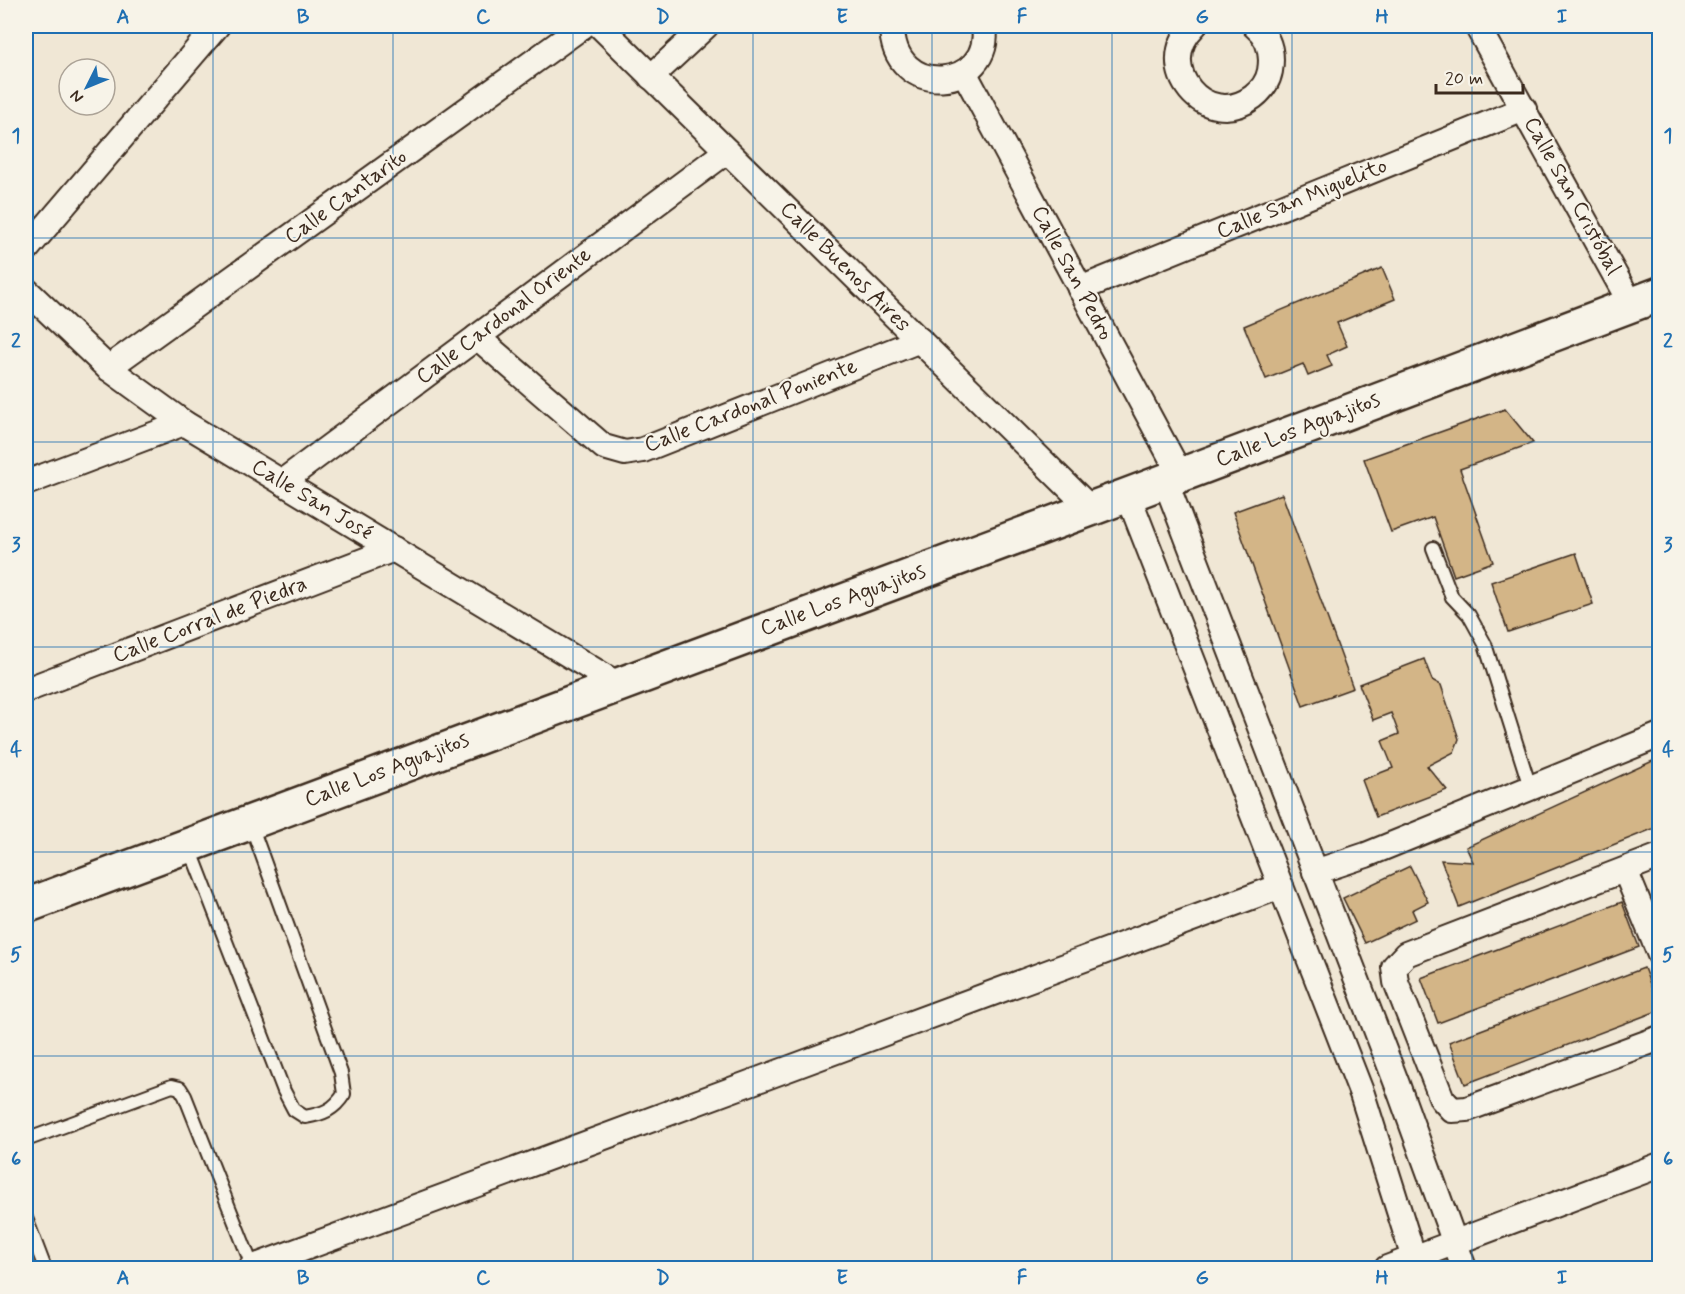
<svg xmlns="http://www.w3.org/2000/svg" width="1685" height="1294" font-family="Mynerve,sans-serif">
<rect width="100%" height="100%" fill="#f0e7d5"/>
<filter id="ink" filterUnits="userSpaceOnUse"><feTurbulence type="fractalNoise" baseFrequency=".0167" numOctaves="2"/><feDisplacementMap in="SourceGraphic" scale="12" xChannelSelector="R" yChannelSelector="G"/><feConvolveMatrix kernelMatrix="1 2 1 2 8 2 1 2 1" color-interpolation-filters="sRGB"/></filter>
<g filter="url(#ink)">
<g fill="#d3b587" stroke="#3b2a1e" stroke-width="1.5">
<path d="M1382 268 1395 299 1337 323 1347 346 1327 355 1332 366 1308 376 1303 364 1266 379 1244 326Z"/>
<path d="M1505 409 1533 443 1460 469 1493 562 1454 576 1433 517 1391 532 1364 459Z"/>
<path d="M1282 494 1353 688 1303 706 1233 512Z"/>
<path d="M1576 553 1593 604 1508 632 1491 582Z"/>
<path d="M1424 659 1432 680 1441 685 1459 739 1454 752 1427 766 1447 790 1376 817 1362 780 1393 768 1382 741 1399 734 1391 713 1373 720 1359 684Z"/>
<path d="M1657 759 1660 765V826L1459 907 1441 860 1473 862 1466 847Z"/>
<path d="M1410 866 1428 902 1412 910 1416 919 1365 943 1343 898Z"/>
<path d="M1622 902 1639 947 1438 1023 1421 978Z"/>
<path d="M1644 968 1660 1010 1465 1084 1449 1042Z"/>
</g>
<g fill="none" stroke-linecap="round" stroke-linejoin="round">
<defs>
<g id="lane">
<path d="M1433 548 1452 597 1469 615 1485 644 1530 787"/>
<path d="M189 846 284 1091 294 1110 305 1117C323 1114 334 1110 344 1094L341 1073 251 825"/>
<path d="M26 1140 172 1086 180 1088 185 1096 253 1268"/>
<path d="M26 1218 45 1268"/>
</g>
<g id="street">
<path d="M600 26 1090 508"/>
<path d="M892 26C892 101 994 91 984 26"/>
<path d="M1194 26C1152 67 1206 132 1253 97 1262 90 1268 82 1270 71 1273 53 1269 37 1255 26"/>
<path d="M1477 26 1631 304"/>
<path d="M964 72 1180 474"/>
<path d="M651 77 706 26"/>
<path d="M26 250 217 26"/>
<path d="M1080 289 1524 109"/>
<path d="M26 290 108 368 184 423 617 684"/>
<path d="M477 337 604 447 625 453 643 450 920 340"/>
<path d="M108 368 583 26"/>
<path d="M1165 480 1397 1084 1464 1268"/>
<path d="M282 482 727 151"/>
<path d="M26 483 184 423"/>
<path d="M1128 495 1362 1094 1417 1268"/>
<path d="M26 690 394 549"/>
<path d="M1660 856 1406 954 1394 967 1396 982 1442 1099 1452 1110 1467 1109 1660 1038"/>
<path d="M1625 870 1660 955"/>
<path d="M1315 872 1366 855 1660 735"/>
<path d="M251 1268 1281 886"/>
<path d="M1387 1268 1660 1165"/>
</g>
<path id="secondary" d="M26 906 1128 495 1660 294"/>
</defs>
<use href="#lane" stroke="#3b2a1e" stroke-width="16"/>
<use href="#street" stroke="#3b2a1e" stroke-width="28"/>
<use href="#secondary" stroke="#3b2a1e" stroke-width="38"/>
<use href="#lane" stroke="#f7f3e8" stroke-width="12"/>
<use href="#street" stroke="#f7f3e8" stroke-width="24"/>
<use href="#secondary" stroke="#f7f3e8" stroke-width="33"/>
</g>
</g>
<path fill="none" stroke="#1f6fb2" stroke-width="1.5" stroke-opacity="0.55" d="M213 26V1268M393 26V1268M573 26V1268M753 26V1268M932 26V1268M1112 26V1268M1292 26V1268M1472 26V1268M26 238H1660M26 442H1660M26 647H1660M26 852H1660M26 1056H1660"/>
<g text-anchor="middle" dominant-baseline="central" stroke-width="4.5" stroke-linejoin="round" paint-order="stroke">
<g font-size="22" fill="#3b2a1e" stroke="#f7f3e8">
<text transform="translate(1572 196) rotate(61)">Calle San Cristóbal</text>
<text transform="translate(346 197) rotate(-36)">Calle Cantarito</text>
<text transform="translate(1302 199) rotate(-22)">Calle San Miguelito</text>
<text transform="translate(845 267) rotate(45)">Calle Buenos Aires</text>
<text transform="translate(1072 273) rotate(62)">Calle San Pedro</text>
<text transform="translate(504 316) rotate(-37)">Calle Cardonal Oriente</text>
<text transform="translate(751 406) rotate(-21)">Calle Cardonal Poniente</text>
<text transform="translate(1298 430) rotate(-21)">Calle Los Aguajitos</text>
<text transform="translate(312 500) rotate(31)">Calle San José</text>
<text transform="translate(843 600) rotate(-20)">Calle Los Aguajitos</text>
<text transform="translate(210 620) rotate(-21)">Calle Corral de Piedra</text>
<text transform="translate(387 770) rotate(-21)">Calle Los Aguajitos</text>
</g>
</g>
<rect width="1685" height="1294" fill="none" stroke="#f7f3e8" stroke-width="66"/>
<g transform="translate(87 87) rotate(227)"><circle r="28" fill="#f7f3e8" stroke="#aca397" stroke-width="1.5"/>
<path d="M0-4.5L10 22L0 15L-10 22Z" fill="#1f6fb2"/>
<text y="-9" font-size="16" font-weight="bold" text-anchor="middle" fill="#3b2a1e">N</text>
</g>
<path d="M1436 84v9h87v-9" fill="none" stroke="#3b2a1e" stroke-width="3"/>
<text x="1445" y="84" font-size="18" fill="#3b2a1e" stroke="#f7f3e8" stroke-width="4.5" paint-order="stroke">20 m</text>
<rect x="33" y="33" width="1619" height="1228" fill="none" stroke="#1f6fb2" stroke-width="2"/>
<g font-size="20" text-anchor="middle" font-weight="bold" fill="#1f6fb2">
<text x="123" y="23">A</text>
<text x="303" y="23">B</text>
<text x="483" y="23">C</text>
<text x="663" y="23">D</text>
<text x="842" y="23">E</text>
<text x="1022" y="23">F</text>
<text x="1202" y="23">G</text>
<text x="1382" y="23">H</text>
<text x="1562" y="23">I</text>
<text x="16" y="142">1</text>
<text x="1668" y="142">1</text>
<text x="16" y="347">2</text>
<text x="1668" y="347">2</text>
<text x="16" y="551">3</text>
<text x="1668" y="551">3</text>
<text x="16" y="756">4</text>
<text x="1668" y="756">4</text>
<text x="16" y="961">5</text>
<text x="1668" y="961">5</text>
<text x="16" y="1165">6</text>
<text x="1668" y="1165">6</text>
<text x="123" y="1284">A</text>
<text x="303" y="1284">B</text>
<text x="483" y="1284">C</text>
<text x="663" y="1284">D</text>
<text x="842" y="1284">E</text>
<text x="1022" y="1284">F</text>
<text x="1202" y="1284">G</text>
<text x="1382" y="1284">H</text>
<text x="1562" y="1284">I</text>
</g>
</svg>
